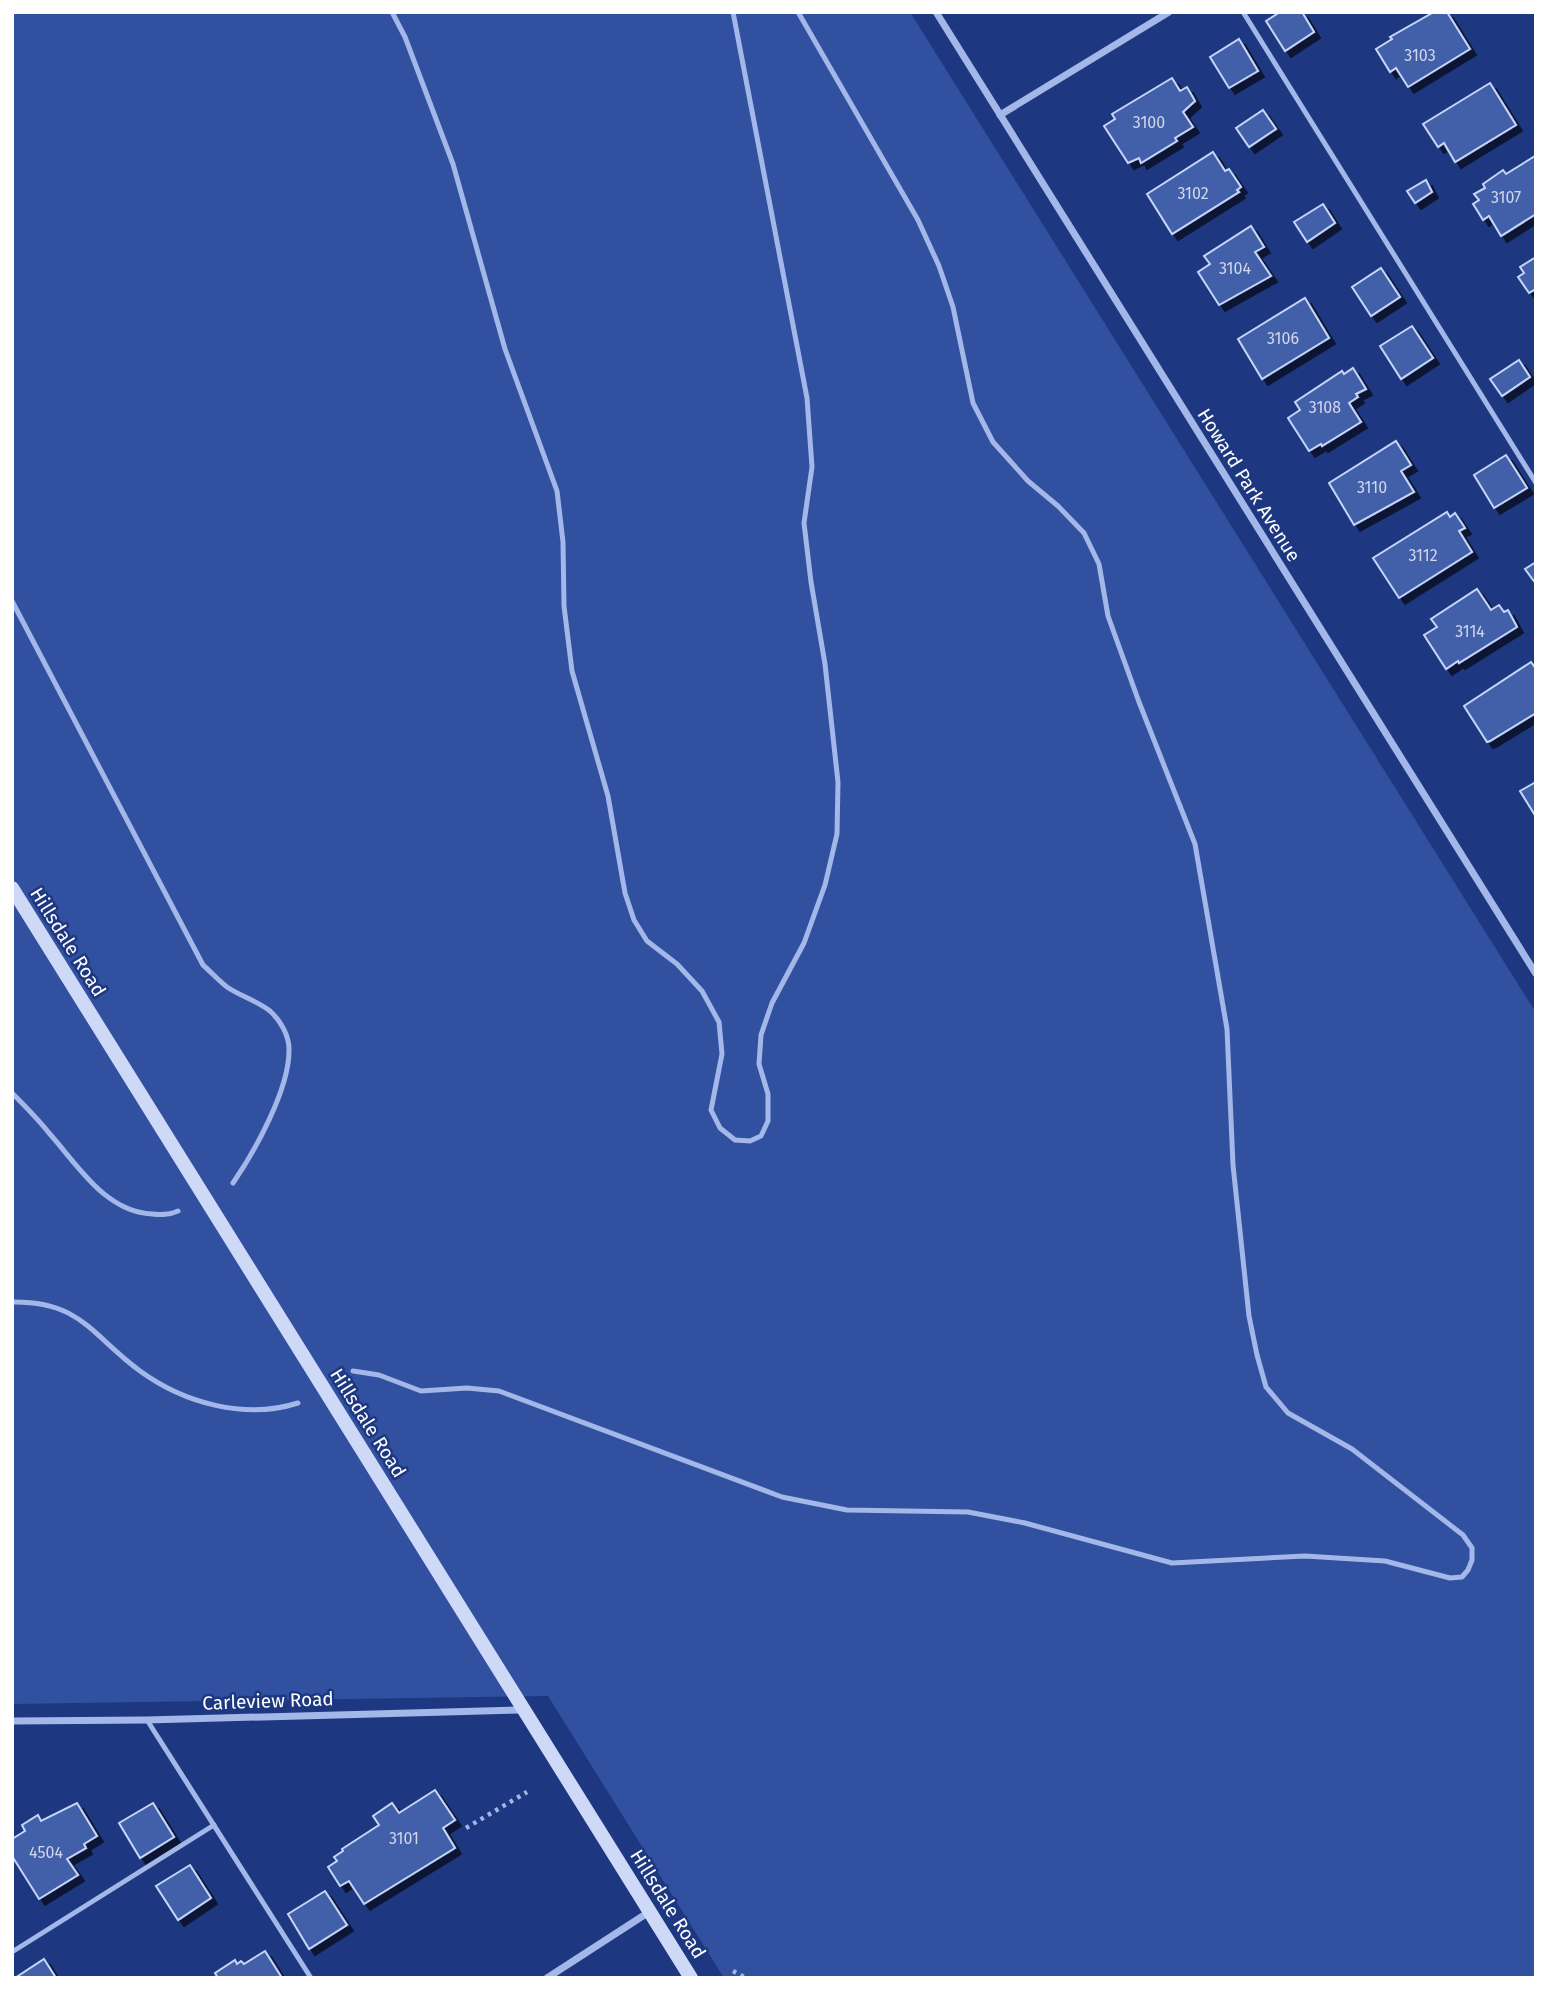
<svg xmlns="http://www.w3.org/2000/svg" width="1548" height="1990" font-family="'Fira Sans',sans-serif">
<defs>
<filter id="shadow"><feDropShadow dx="6" dy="6" stdDeviation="0" flood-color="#0009"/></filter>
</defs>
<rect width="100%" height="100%" fill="#1d3881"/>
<path fill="#3150a0" d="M12 12H910L1536 1013V1978H724L548 1696 12 1704Z"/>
<g fill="#425fa9" stroke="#c7d5f7" stroke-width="2" filter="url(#shadow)">
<path d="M1280 12H1302L1314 32 1285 51 1266 21Z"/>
<path d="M1434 12H1447L1470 49 1408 87 1396 68 1390 72 1376 49 1392 39 1390 37Z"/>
<path d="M1239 39 1258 71 1229 88 1210 57Z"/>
<path d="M1172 78 1180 91 1187 87 1195 101 1183 112 1193 127 1175 138 1177 141 1141 163 1139 158 1128 163 1104 126 1115 119 1112 114Z"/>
<path d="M1490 83 1516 125 1455 162 1444 143 1438 147 1423 124Z"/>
<path d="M1263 110 1276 129 1249 147 1236 128Z"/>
<path d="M1213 152 1225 171 1229 169 1241 187 1237 190 1239 192 1172 234 1147 194Z"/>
<path d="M1535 156 1536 214 1501 236 1489 216 1483 220 1475 207 1473 204 1479 200 1474 194 1485 188 1483 184 1503 170 1506 174Z"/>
<path d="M1426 180 1432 192 1415 203 1407 191Z"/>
<path d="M1323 204 1335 223 1307 242 1294 222Z"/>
<path d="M1251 226 1264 247 1255 252 1271 276 1219 305 1198 272 1210 264 1204 256Z"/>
<path d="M1536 257V292L1534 290 1529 293 1518 277 1524 273 1520 267Z"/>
<path d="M1381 268 1400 297 1371 316 1352 287Z"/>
<path d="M1305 298 1329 338 1262 379 1238 339Z"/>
<path d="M1412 326 1433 358 1401 379 1380 346Z"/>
<path d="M1519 360 1530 377 1502 396 1490 379Z"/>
<path d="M1353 368 1366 389 1356 394 1358 397 1349 403 1361 422 1322 446 1321 444 1309 451 1288 418 1300 410 1295 402 1342 371 1344 374Z"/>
<path d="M1396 441 1411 465 1401 471 1414 492 1354 525 1329 483Z"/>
<path d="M1506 455 1527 488 1494 508 1474 475Z"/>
<path d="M1447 512 1450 517 1455 513 1465 528 1459 531 1472 552 1399 598 1373 558Z"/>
<path d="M1536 562V584L1525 569Z"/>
<path d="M1477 589 1491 610 1499 605 1504 612 1508 610 1517 627 1459 663 1458 661 1446 669 1424 635 1437 627 1431 619Z"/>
<path d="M1531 662 1536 669V713L1490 741 1487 742 1464 706Z"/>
<path d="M1536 782V817L1520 791Z"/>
<path d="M435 1790 455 1820 443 1828 455 1848 364 1904 349 1881 340 1886 328 1867 337 1861 334 1857 343 1851 342 1849 379 1825 373 1816 392 1803 399 1813Z"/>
<path d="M77 1803 97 1836 84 1844 86 1848 67 1859 78 1875 39 1899 12 1856V1839L25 1831 22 1825 38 1815 41 1821Z"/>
<path d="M153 1803 174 1837 140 1858 119 1823Z"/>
<path d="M190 1865 211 1898 178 1920 156 1886Z"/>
<path d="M325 1891 347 1925 309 1949 288 1914Z"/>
<path d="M265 1951 282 1978H218L215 1973 235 1960 237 1964 241 1961 244 1964Z"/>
<path d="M44 1959 56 1978H15Z"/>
</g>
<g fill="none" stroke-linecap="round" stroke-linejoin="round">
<g stroke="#a3b7e9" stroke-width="4.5" stroke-dasharray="3.5 5" stroke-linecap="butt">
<path d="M466 1828 527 1792"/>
<path d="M733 1971 746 1978"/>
</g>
<g stroke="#a3b7e9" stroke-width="5">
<path d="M392 12 405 37 453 164 505 349 557 491 563 542 564 606 572 671 608 796 625 893 634 920 647 941 677 964 702 991 719 1022 722 1054 711 1110 720 1128 735 1140 750 1141 761 1136 768 1121V1094L759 1064 761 1035 772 1003 804 943 825 885 837 834 838 782 825 664 811 582 804 523 812 467 807 398 733 12"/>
<path d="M1243 12 1536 483"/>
<path d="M12 601 203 965C211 972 219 981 227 987 240 996 258 1001 270 1011 280 1020 289 1035 289 1049 290 1088 255 1151 233 1183"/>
<path d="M12 1093C25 1106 38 1119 49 1133 77 1164 105 1212 152 1214 162 1215 169 1215 178 1211"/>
<path d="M12 1302C81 1301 91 1335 140 1371 184 1403 245 1420 298 1403"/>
<path d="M353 1371 379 1375 421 1391 467 1388 499 1391 782 1497 847 1510 968 1512 1025 1523 1172 1563 1305 1556 1385 1561 1450 1578 1462 1577 1468 1570 1472 1560V1548L1463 1535 1352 1449 1288 1413 1266 1387 1257 1355 1249 1316 1233 1165 1227 1029 1195 844 1139 702 1108 616 1099 564 1084 533 1058 506 1028 481 993 442 973 403 953 307 939 266 918 220 798 12"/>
<path d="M147 1720 311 1978"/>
<path d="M12 1952 214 1825"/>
</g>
<g stroke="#a3b7e9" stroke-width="7">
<path d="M936 12 1536 974"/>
<path d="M1000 115 1169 12"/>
<path d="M12 1721 147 1720 522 1710"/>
<path d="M547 1978 649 1912"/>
</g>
<path stroke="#ced9f7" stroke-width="14" d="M12 888 691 1978"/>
</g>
<g text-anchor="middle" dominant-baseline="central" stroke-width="5" stroke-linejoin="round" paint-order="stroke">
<g font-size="16" fill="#d0d7ea">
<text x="1420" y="55">3103</text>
<text x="1149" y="122">3100</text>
<text x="1193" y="193">3102</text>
<text x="1506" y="197">3107</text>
<text x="1235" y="268">3104</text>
<text x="1283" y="338">3106</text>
<text x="1325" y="407">3108</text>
<text x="1372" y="487">3110</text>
<text x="1423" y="555">3112</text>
<text x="1470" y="631">3114</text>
<text x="404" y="1838">3101</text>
<text x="46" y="1852">4504</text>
</g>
<g font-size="19" fill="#fff" stroke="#1d3881">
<text transform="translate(1249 485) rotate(58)">Howard Park Avenue</text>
<text transform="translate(68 942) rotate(58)">Hillsdale Road</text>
<text transform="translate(368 1423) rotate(58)">Hillsdale Road</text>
<text transform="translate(268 1701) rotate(-2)">Carleview Road</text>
<text transform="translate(668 1904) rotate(58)">Hillsdale Road</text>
</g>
</g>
<rect width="1548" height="1990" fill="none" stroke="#ffffff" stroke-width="28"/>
</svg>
